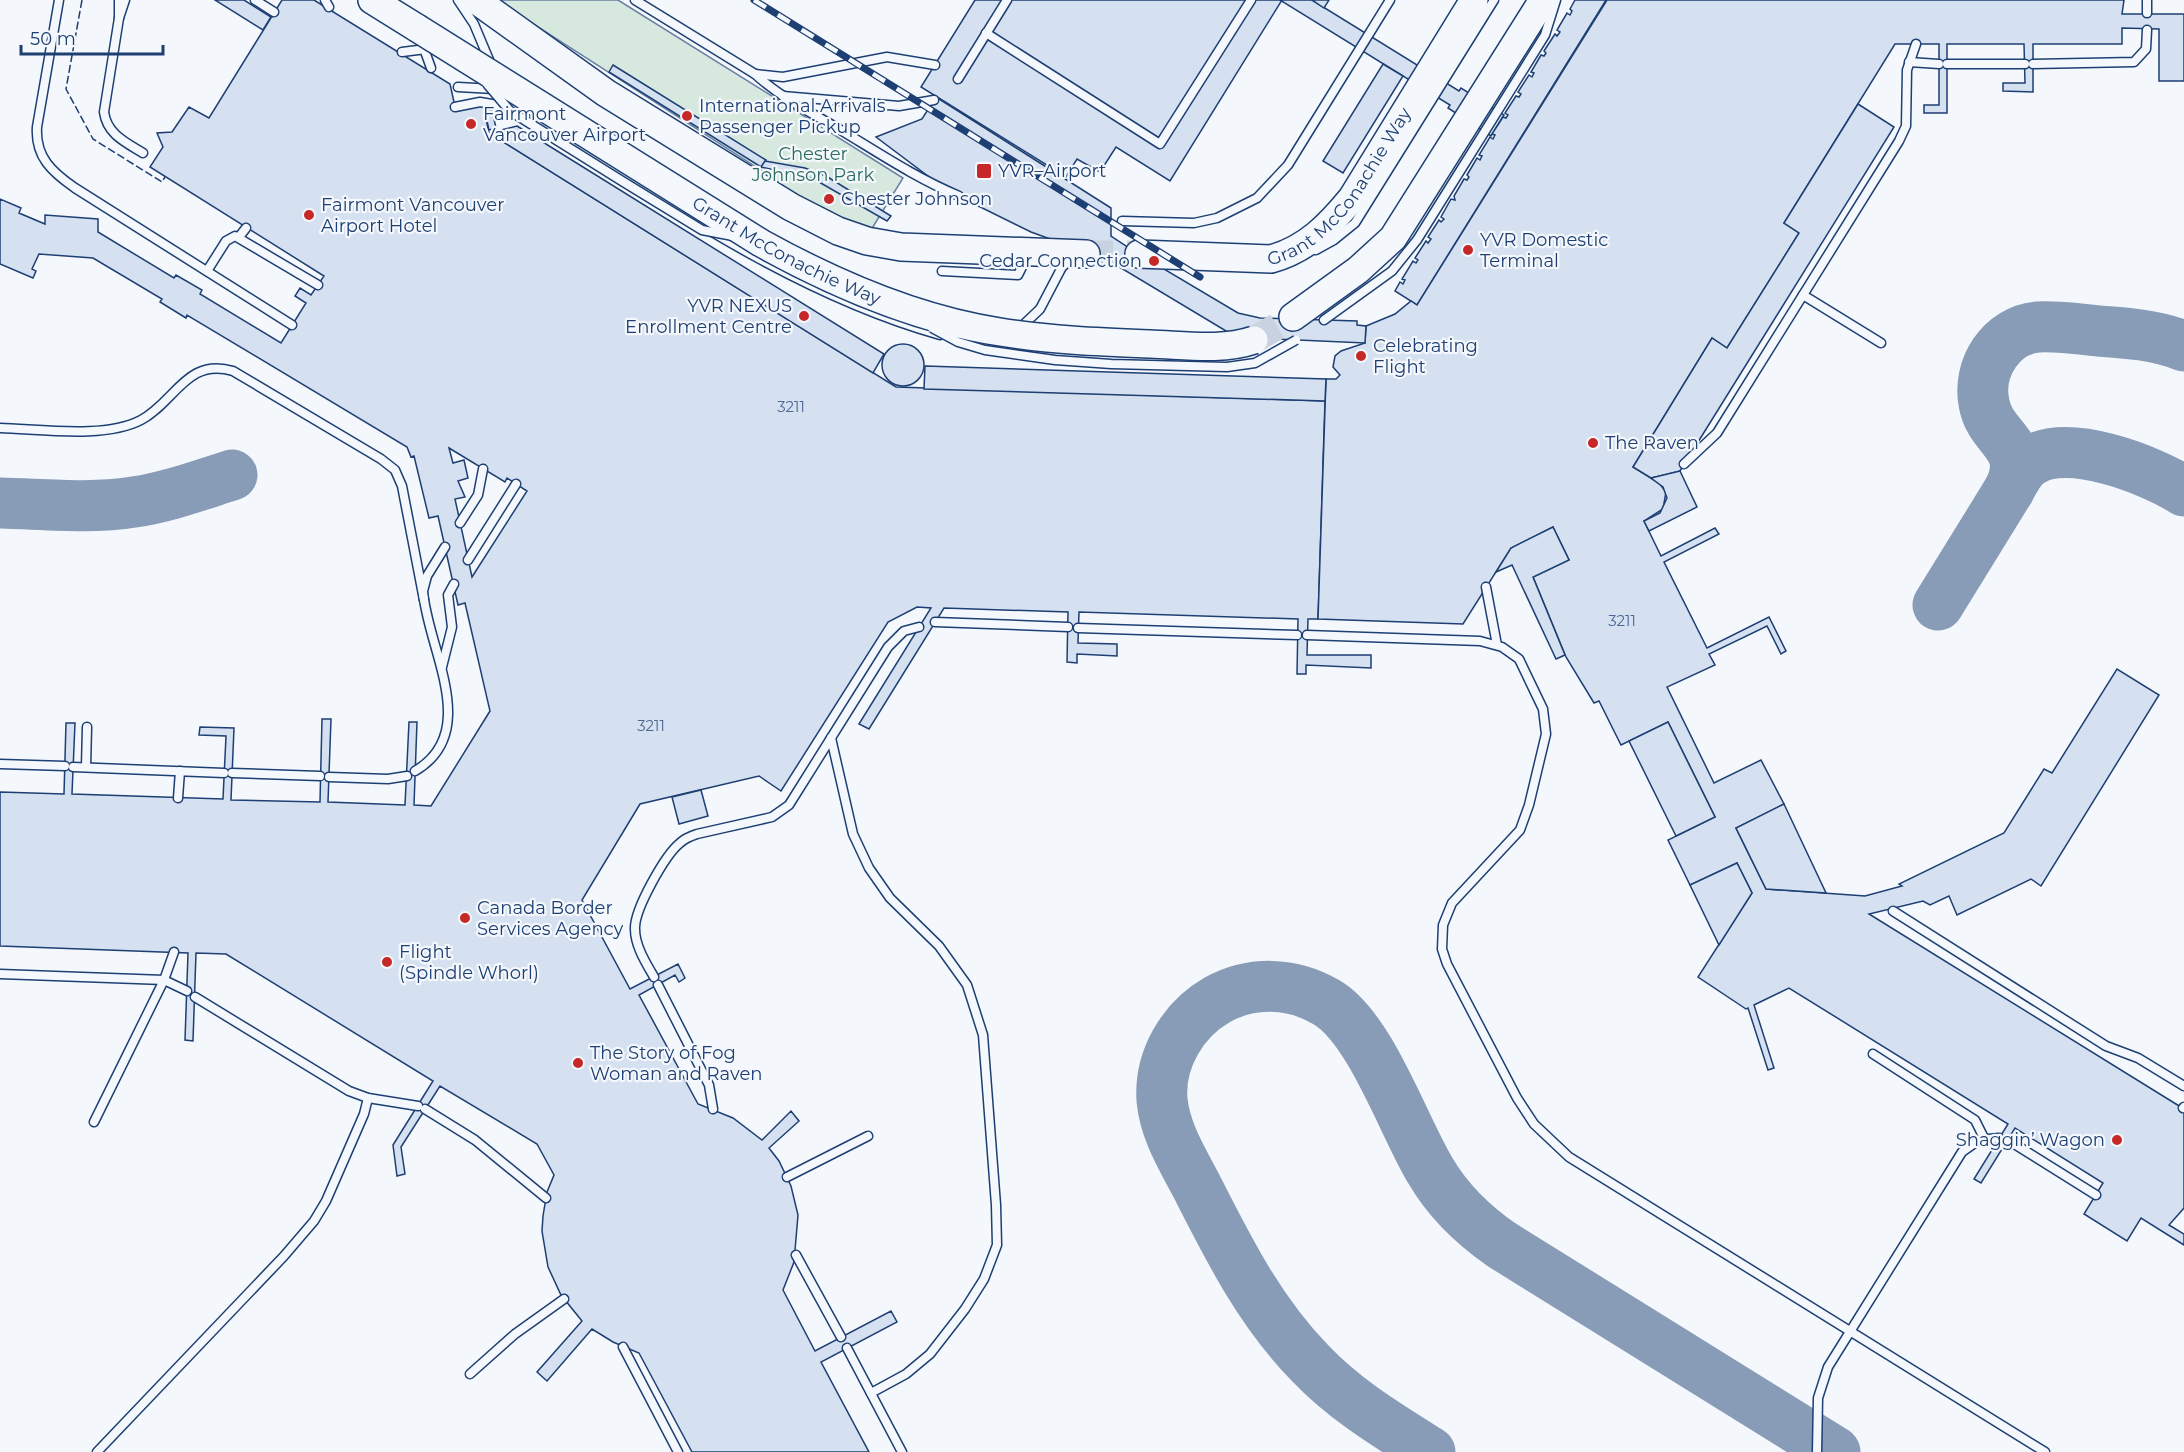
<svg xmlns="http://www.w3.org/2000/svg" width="2184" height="1452" font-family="Montserrat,sans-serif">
<rect width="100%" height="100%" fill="#f4f7fb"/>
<!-- green -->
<path fill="#d7e8df" stroke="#687fa3" stroke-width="1.5" d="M496,0h122l285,178 -32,52c-37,-15 -74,-30 -104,-56z"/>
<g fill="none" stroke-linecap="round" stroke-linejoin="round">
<!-- taxiway -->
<g stroke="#889bb7" stroke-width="51">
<path d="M2009,490c6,-11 12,-23 22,-29 37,-24 120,9 153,30"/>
<path d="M0,503c44,1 90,6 134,-1 34,-5 66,-17 98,-27"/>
<path d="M1938,605l71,-115c22,-46 -19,-50 -25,-87 -7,-35 17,-73 54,-76 20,-1 41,2 60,4 30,2 58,4 86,15"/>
<path d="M1430,1452c-43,-27 -85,-52 -120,-89 -50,-51 -81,-113 -113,-176 -14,-27 -32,-55 -35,-87 -3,-40 20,-80 55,-100 34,-19 75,-18 109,2 44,25 77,123 104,168 18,31 43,55 72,75l333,207"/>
</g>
</g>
<!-- building -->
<g fill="#d5e0f0" stroke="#1d3f73" stroke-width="1.5" fill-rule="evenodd">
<path d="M215,0h29l27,17 -8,13z"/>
<path d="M282,0h32l136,84 6,27 27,-6 6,28 407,254 429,14 -7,218h-10l-1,36h64v13l-65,-3v9h-9l1,-55 -219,-7 -1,31 39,1v12l-40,-2v9l-10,-1 1,-50 -124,-4 -75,121 -10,-5 72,-116 -14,-1 -29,15 -107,169 -22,-15 -119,28 -58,96 48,89 48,-25 7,14 -6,4 -4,-7 -36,20 59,109 35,14 29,22 29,-29 8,10 -30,27 10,13 12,25 7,29 -4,47 -11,28 32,61 76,-40 6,11 -76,40 48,90h-177l-53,-99 -26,-11 -21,-13 -45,52 -10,-9 45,-51 -21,-26 -13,-28 -6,-36 1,-15 4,-24 7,-17 -17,-31 -97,-58 -39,61 4,27 -8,2 -4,-31 40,-64 -207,-127 -30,-1 -3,88 -8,-1 3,-87 -188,-7v-154l64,2 2,-71h9l-3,71 151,5 3,-63 -27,-1 1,-8 34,1 -3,72 89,2 2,-83h9l-3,83 77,3 4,-83h8l-3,83 17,1 59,-95 -25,-108 -7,2 -20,-89 -9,2 -15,-62 -3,1 -4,-10 -220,-132 -1,3 -26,-16 2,-3 -69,-41 -54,-4 -7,15 4,2 -3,7 -33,-14v-65l21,9 -2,5 26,11v-9l53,4v13l76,46 2,-3 26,15 -2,4 81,49 25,-40 -11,-7 5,-8 11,7 13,-19 -174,-109 13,-20 -6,-14 15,-1 17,-25 20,11zM449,448l56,34 2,-4 20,13 -55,86 -17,-78 10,-2 -7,-16 10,-3 -4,-18 -11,3z"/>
<path d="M975,0h307l-112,181 -54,-34 -16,25 -23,-13 -11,18 -145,-90z"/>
<path d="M1280,0h32l147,91 2,-3 43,27 -13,21 -43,-28 2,-3z"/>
<path d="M1312,0h17l-5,8z"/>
<path d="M1575,0h31l-189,305 -22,-14 5,-9 3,2 2,-4 -3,-1 11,-18 3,2 2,-3 -3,-2 11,-17 2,2 3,-4 -3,-2 11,-17 2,2 3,-3 -3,-2 10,-18 4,1 -1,-4 10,-17 3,1 2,-3 -2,-2 10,-17 3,2 2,-4 -3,-1 11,-18 3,2 2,-4 -3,-1 11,-17 3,1 2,-3 -3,-2 11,-17 3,1 2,-3 -3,-2 11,-17 3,2 2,-4 -3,-1 10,-17 3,1 2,-3 -2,-2 11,-17 2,2 3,-4 -3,-2 10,-17 3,2 2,-4 -2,-2z"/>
<path d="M1607,0h517l-2,14h62v67h-25v-52l-37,-1v16h-89v48l-30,-1v-8h22l-1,-39h-77v69h-23v-8h15v-61h-44l-111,179 15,10 -72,115 -15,-10 -79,129 26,16 7,9 -3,17 -19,12 17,35 54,-28 4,6 -55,28 43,86 62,-31 17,34 -5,3 -14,-28 -58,28 6,11 -48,22 47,96 47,-23 23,44 -48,24 30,61 99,7 37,-10 -3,-2 105,-51 40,-64 8,4 65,-104 42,26 -118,191 -10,-7 -74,36 -8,-19 -19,9 -7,-4 -54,13 315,195v99l-15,17 15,9v11l-43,-27 -14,23 -43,-27 19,-31 -88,-55 -34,55 -7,-4 34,-55 -219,-136 -35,17 20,63 -6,2 -20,-62 -2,1 -48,-32 54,-84 -15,-30 -47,22 -22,-45 47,-23 -47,-95 -47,23 -22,-44 -5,2 -28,-46 -33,-80 36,-17 -16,-33 -42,21 -48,76 -145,-5 8,-240h10l4,-4 -7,-8 2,-11 6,-5 24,-8 1,-17 29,-12 16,-13 6,4z"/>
<path d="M1383,64l20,12 -60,97 -20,-12z"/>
<path d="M613,65l153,95 -5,7 -152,-95z"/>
<path d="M936,97l175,111v28l21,14 -11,18 -13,-8 -77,-28 -83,-41 -72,-54 46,-18z"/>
<path d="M1858,104l36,23 -214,344 -29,7 -18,-11 79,-129 15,10 72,-115 -15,-10z"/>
<path d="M492,110l4,18 -7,2 -4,-18z"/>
<path d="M517,126l367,228 -11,19 -384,-240z"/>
<path d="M765,161l40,7 21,8 65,40 -4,5 -75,-43 -51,-11z"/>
<path d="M1132,250l106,63 22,5 97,3v4l9,1 -1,17 -109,-5 -25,-4 -110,-66z"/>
<circle cx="903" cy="365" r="21"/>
<path d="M925,366l401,13 -1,22 -401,-12z"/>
<path d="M1680,471l17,36 -48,24 -5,-10 16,-8 7,-15 -4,-11 -12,-9z"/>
<path d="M1553,527l16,33 -36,17 32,78 -9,4 -44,-94 -16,7 15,-24z"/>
<path d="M1668,722l47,95 -39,19 -47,-95z"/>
<path d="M701,790l7,26 -29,8 -7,-27z"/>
<path d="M1784,804l42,89 -60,-4 -30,-61z"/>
<path d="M1737,863l15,30 -33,52 -29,-60z"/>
</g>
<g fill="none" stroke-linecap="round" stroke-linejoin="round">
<!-- primary-tunnel -->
<g stroke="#c9d2e0" stroke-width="27" stroke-dasharray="27 14" stroke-linecap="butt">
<path d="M1086,254h53"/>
<path d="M1254,340l39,-23"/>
</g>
<!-- service casing -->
<g stroke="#1d3f73" stroke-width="11">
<g id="service">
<path d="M59,0l-22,127c-2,30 15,45 38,61l217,137"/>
<path d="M119,0v18l6,-18"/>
<path d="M255,0l19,12"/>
<path d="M325,0l4,7"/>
<path d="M458,0l16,24 18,43"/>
<path d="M635,0l120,74c25,23 55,38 84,55 40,24 77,49 120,67"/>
<path d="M2147,13v-13"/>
<path d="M119,18l-15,94c3,22 21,30 39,41"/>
<path d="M986,33l174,111 91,-144"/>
<path d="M423,46l8,22"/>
<path d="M402,52l32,-4"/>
<path d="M1909,62l30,2"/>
<path d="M1947,64h78"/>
<path d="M2033,64l101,-2 12,-13 1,-19"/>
<path d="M755,74l28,3 104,-20 48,8"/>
<path d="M958,79l49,-79"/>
<path d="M458,87l36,2"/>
<path d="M503,93l15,17c135,84 267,181 422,225"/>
<path d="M783,96l116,10 35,-6"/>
<path d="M455,107l25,-5 29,5"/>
<path d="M1122,221l72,2 23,-5 40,-20 31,-33 102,-165"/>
<path d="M239,237l7,-9"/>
<path d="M1316,250l18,-10 21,-17 139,-223"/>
<path d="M207,271l19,-30 9,-5 83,49"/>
<path d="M942,271l76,4 10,-20"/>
<path d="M1803,295l78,48"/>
<path d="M1324,320l68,-49 25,-31 128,-205 11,-35"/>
<path d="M1019,329l21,-20 22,-42 7,-6"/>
<path d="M958,339l29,2"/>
<path d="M0,428c40,1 105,11 141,-8 34,-18 46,-63 92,-49l148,88 14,11 7,16 22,114"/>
<path d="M1684,464l33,-31 182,-292 7,-15 1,-56 9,-26"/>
<path d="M460,523l18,-28 5,-26"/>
<path d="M468,560l48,-76"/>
<path d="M1486,587l11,58"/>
<path d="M935,622l133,5"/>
<path d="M1078,628l219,7"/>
<path d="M1307,635l173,6 22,6 17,12 24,50 3,25 -17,71 -9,25 -68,73 -9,22 -1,24 5,15 70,134 17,26 35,33 476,295"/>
<path d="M442,667l10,-40 -4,-32 6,-11"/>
<path d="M831,738l22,96 16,34 21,30 49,48 28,39 16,50 13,170 1,40 -13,34 -19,30 -35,45 -24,20 -35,19"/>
<path d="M0,764l65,2"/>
<path d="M73,767l151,6"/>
<path d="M86,767l1,-40"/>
<path d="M415,771c67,-39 12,-123 8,-180l4,-15 18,-29"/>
<path d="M232,773l88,3"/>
<path d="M329,777l59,2 19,-3"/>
<path d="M178,798l2,-27"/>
<path d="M1893,911l213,135 32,12 46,28"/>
<path d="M0,974l164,6 23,11"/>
<path d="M654,977c-8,-14 -19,-31 -19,-48 -1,-19 30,-74 45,-86 5,-5 11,-7 17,-9l75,-17 17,-12 99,-158 16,-16 15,-4"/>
<path d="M658,985l51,100 4,24"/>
<path d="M195,997l154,94 19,7 50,8"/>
<path d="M1873,1054l102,66 9,18"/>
<path d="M2183,1108l1,-1"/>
<path d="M425,1109l50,31 71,58"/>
<path d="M94,1122l70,-142 10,-28"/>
<path d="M2008,1140l88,55"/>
<path d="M787,1177l81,-41"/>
<path d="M796,1255l45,82"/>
<path d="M623,1347l55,105"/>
<path d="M847,1348l55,104"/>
<path d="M470,1374l45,-40 49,-35"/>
<path d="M97,1452l187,-196 30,-35 12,-20 38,-87 4,-16"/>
<path d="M1817,1452l1,-54 10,-31 134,-215 17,-12 20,-2"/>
</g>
</g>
<!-- primary casing -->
<g stroke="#1d3f73" stroke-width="30">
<g id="primary">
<path d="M372,0l45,28"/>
<path d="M476,0l130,93 185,114 47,24 29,10 34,6 185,7"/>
<path id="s1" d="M1139,254l132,5c36,-10 58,-33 81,-61l122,-198"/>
<path d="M1293,317l65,-47 35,-32 150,-238"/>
</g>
</g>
<!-- service -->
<use href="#service" stroke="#f4f7fb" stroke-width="8"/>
<!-- primary -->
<use href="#primary" stroke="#f4f7fb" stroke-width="27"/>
<!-- rail casing -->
<g stroke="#1d3f73" stroke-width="7">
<path id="rail" d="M754,0l446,277"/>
</g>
<!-- rail -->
<use href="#rail" stroke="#f4f7fb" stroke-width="4.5" stroke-dasharray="14" stroke-linecap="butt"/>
<!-- service-bridge casing -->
<g stroke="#1d3f73" stroke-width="11" stroke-linecap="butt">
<g id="service-bridge">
<path d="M487,84l23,27 112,70 80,49 31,6"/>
<path d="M932,328l26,14 27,8 70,10 56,4 116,3 28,-4 41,-23"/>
</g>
</g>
<!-- primary-bridge casing -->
<g stroke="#1d3f73" stroke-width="30" stroke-linecap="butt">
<g id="primary-bridge">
<path id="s2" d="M417,28l344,215c74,41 154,76 239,89 49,8 100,10 150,12 34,1 72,7 104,-4"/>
</g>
</g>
<!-- service-bridge -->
<use href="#service-bridge" stroke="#f4f7fb" stroke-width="8"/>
<!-- primary-bridge -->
<use href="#primary-bridge" stroke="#f4f7fb" stroke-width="27"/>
<!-- fence -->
<path stroke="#1d3f73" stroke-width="1.5" stroke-dasharray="8 3" stroke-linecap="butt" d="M82,0l-16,89 27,50 69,43 3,-5"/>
</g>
<!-- markers -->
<g fill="#c62828" stroke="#f4f7fb" stroke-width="2">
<circle cx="687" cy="116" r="6"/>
<circle cx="471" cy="124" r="6"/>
<rect x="976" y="163" width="16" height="16" rx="3"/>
<circle cx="829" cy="199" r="6"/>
<circle cx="309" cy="215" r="6"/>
<circle cx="1468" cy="250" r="6"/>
<circle cx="1154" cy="261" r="6"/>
<circle cx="804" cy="316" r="6"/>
<circle cx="1361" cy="356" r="6"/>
<circle cx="1593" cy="443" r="6"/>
<circle cx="465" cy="918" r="6"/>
<circle cx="387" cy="962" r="6"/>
<circle cx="578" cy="1063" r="6"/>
<circle cx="2117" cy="1140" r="6"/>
</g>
<g text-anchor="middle" stroke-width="4.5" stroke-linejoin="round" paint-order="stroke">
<!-- number labels -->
<g font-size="15" fill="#4b6792">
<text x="791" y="412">3211</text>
<text x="1622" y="626">3211</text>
<text x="651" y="731">3211</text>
</g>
<!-- poi labels -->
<g font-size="18" fill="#1d3f73" stroke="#f4f7fb" text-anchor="start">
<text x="699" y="112">International Arrivals<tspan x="699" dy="21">Passenger Pickup</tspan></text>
<text x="483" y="120">Fairmont<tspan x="483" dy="21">Vancouver Airport</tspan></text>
<text x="998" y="177">YVR–Airport</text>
<text x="841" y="205">Chester Johnson</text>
<text x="321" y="211">Fairmont Vancouver<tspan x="321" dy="21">Airport Hotel</tspan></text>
<text x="1480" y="246">YVR Domestic<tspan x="1480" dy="21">Terminal</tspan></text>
<text x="1142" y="267" text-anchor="end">Cedar Connection</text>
<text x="792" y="312" text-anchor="end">YVR NEXUS<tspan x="792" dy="21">Enrollment Centre</tspan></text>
<text x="1373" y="352">Celebrating<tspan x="1373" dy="21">Flight</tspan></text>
<text x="1605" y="449">The Raven</text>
<text x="477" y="914">Canada Border<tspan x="477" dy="21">Services Agency</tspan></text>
<text x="399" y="958">Flight<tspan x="399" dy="21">(Spindle Whorl)</tspan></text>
<text x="590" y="1059">The Story of Fog<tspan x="590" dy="21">Woman and Raven</tspan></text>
<text x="2105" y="1146" text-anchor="end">Shaggin’ Wagon</text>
</g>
<!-- park labels -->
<g font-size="18" fill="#2c6c60" stroke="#f4f7fb">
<text x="813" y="160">Chester<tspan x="813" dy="21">Johnson Park</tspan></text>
</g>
<!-- street labels -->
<g font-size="18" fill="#1d3f73" stroke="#f4f7fb">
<text dy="6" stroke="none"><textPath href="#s1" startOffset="234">Grant McConachie Way</textPath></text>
<text dy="6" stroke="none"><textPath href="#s2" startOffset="432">Grant McConachie Way</textPath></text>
</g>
</g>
<!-- scale -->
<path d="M21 45v9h142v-9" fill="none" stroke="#1d3f73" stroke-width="3"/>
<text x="30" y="45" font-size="18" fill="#1d3f73" stroke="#f4f7fb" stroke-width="4.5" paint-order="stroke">50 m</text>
</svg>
